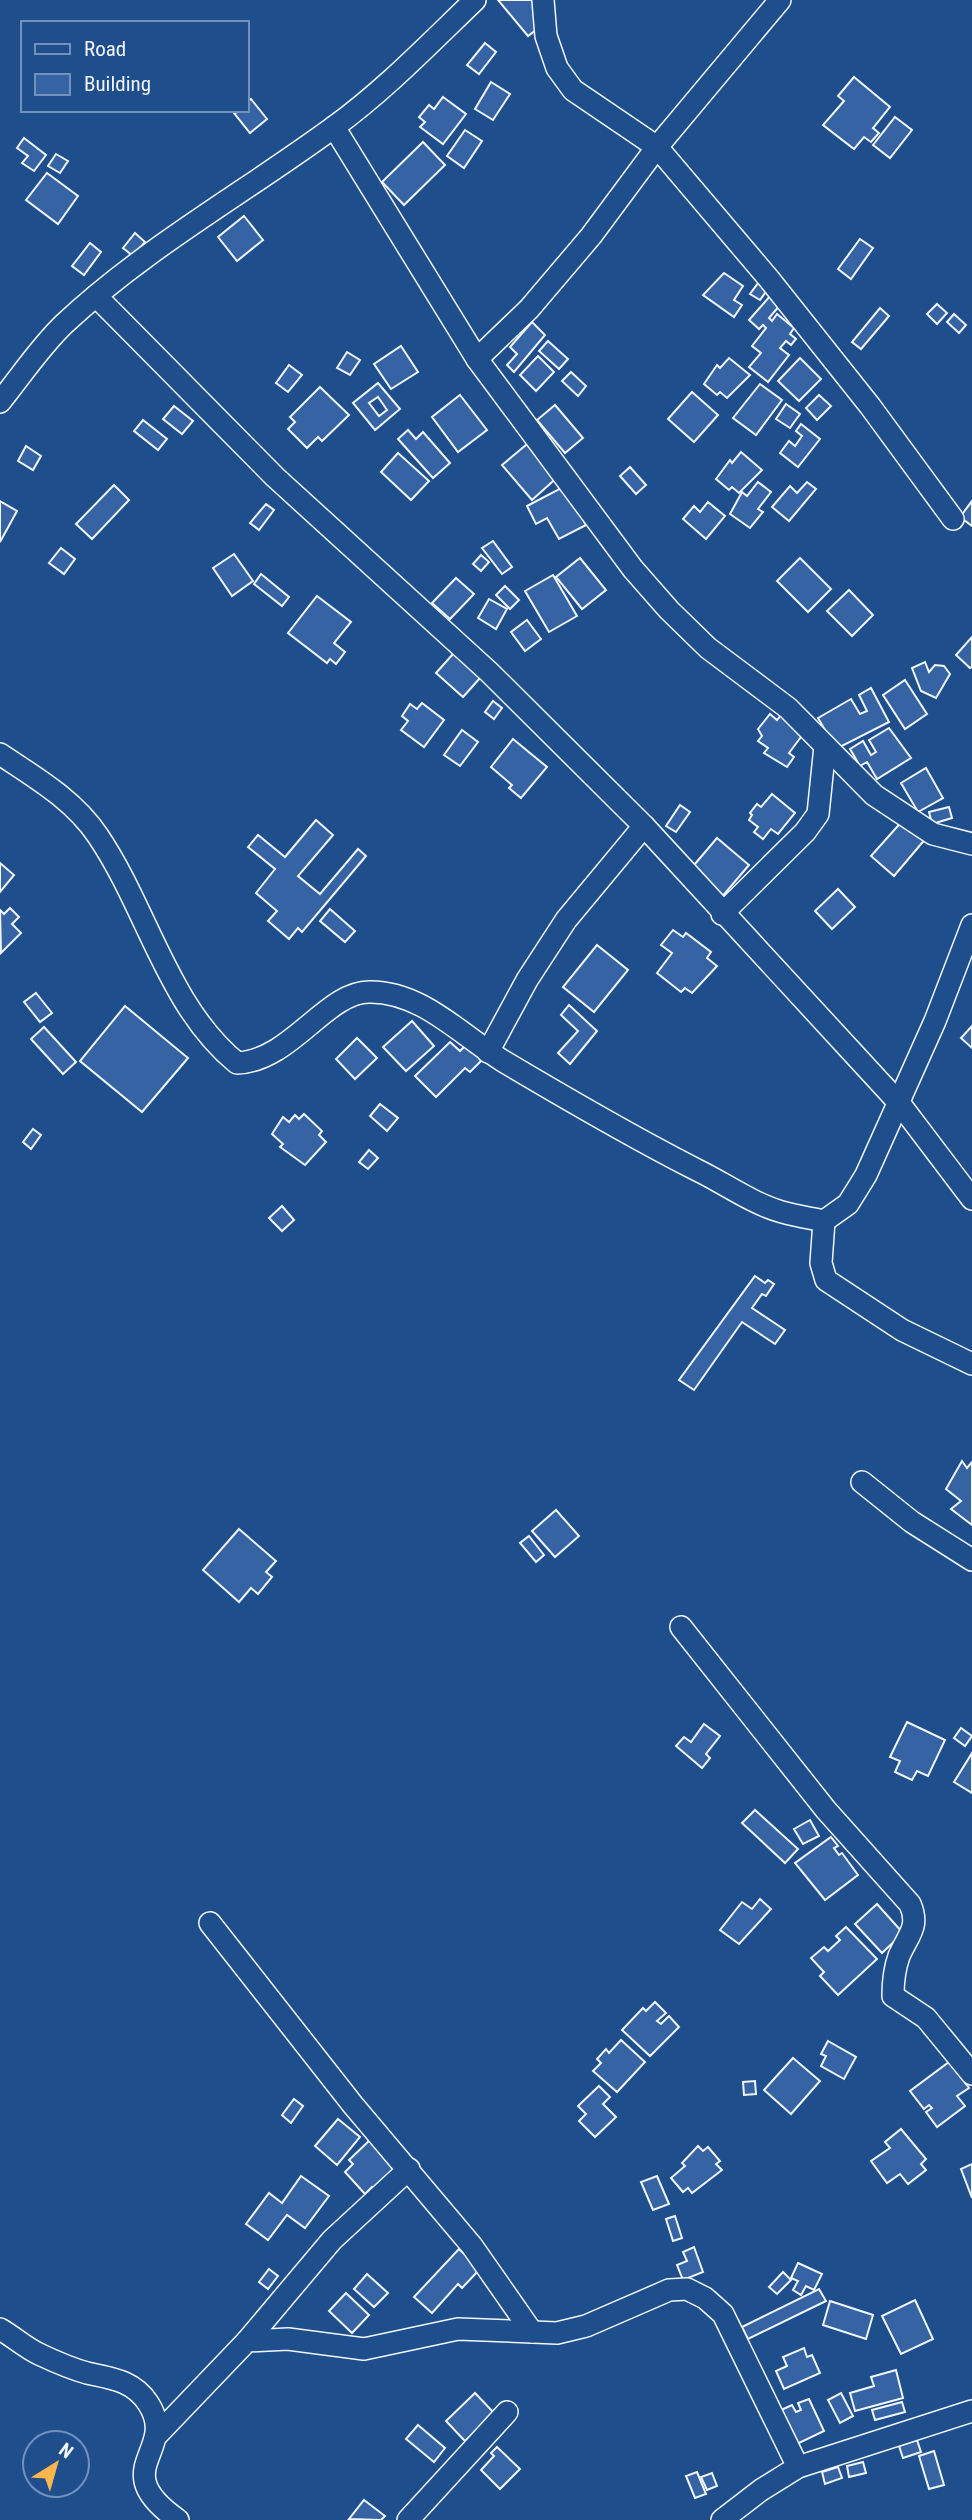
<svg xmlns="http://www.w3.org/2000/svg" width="972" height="2520" font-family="'Roboto Condensed',sans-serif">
<rect width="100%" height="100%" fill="#1f4e8c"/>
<!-- building -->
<g fill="#3563a3" stroke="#f2f6ff" stroke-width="2" fill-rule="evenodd">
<path d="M498,0h35l16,20 -21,16z"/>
<path d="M485,43l11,9 -17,22 -12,-9z"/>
<path d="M854,77l36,30 -17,21 6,5 -8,9 -7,-5 -10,12 -31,-24 21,-24 -6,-5z"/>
<path d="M491,82l19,12 -17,26 -18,-11z"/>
<path d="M443,97l23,17 -23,30 -23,-17 5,-5 -6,-5 10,-12 5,4z"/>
<path d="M251,99l16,20 -17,14 -16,-20 13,-3v-8z"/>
<path d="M895,117l17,13 -22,28 -17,-13z"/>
<path d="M465,130l17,11 -18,27 -17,-12z"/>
<path d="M24,138l22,17 -12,16 -12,-8 6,-7 -11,-8z"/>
<path d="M423,142l22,23 -41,40 -22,-23z"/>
<path d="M56,154l12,7 -8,12 -12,-7z"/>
<path d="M47,173l31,23 -20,28 -32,-24z"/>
<path d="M244,216l19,24 -26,21 -19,-24z"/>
<path d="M135,233l10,9 -12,14 -10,-8z"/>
<path d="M860,239l13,9 -22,31 -13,-10z"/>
<path d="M90,243l11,9 -17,23 -12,-9z"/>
<path d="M724,273l19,13 -9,14 8,5 -8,12 -31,-22z"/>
<path d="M764,275l9,7 -13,18 -10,-6z"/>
<path d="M771,295l10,9 -12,14 3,3 5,-7 17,14 -4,6 6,5 -5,6 -5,-4 -6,7 9,7 -21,27 -19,-15 12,-14 -9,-7 14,-18 -3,-3 -4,4 -10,-9z"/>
<path d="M937,304l10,9 -10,11 -10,-10z"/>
<path d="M880,308l9,8 -28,33 -9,-7z"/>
<path d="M954,314l12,11 -7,8 -12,-11z"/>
<path d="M532,322l13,13 -31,37 -7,-7 10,-11 -7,-7z"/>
<path d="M548,341l20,18 -9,10 -20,-18z"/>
<path d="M401,346l17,26 -27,17 -17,-25z"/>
<path d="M347,352l13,8 -10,15 -13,-7z"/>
<path d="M538,356l16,16 -18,19 -16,-16z"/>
<path d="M729,358l21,17 -23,23 -7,-6 -3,3 -13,-11 13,-19 3,3z"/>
<path d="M800,358l21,21 -22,22 -21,-20z"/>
<path d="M289,365l13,10 -14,17 -12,-9z"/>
<path d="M571,372l15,14 -8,10 -16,-15z"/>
<path d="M378,383l22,26 -25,21 -22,-27zM378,397l9,13 -8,6 -10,-13z"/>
<path d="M760,384l22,16 -26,35 -23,-17z"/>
<path d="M320,387l29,28 -27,26 -4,-4 -11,11 -19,-19 7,-7 -5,-5z"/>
<path d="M692,392l26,23 -24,27 -26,-23z"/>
<path d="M460,395l27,35 -29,22 -26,-35z"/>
<path d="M819,395l12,11 -14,14 -11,-12z"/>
<path d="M786,404l14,10 -10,14 -14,-9z"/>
<path d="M555,405l28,33 -18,15 -28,-33z"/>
<path d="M174,406l19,15 -11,13 -19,-15z"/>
<path d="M143,420l24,19 -9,11 -24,-19z"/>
<path d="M801,424l19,15 -22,28 -18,-14 9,-12 6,5 7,-10 -6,-5z"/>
<path d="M408,430l8,9 7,-7 27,31 -17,15 -35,-39z"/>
<path d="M532,440l29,34 -29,26 -30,-35z"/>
<path d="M26,446l15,10 -8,14 -15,-9z"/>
<path d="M741,452l21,18 -23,23 -7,-6 -3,3 -13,-11 14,-19 2,3z"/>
<path d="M398,453l31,28 -18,19 -30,-28z"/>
<path d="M630,467l16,18 -10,9 -16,-18z"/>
<path d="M758,482l13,10 -13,17 5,3 -13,16 -20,-14 12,-22 5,4z"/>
<path d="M807,482l9,7 -27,32 -17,-14 18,-21 7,7z"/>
<path d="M114,485l15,15 -37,39 -16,-15z"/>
<path d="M565,486l21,39 -27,14 -12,-21 -11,6 -9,-18z"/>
<path d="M0,501l17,10 -17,31z"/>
<path d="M972,501v25l-12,-9z"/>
<path d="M708,502l17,14 -19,23 -23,-20 11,-13 6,6z"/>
<path d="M266,504l8,6 -15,20 -9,-7z"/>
<path d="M493,541l19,26 -10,7 -20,-26z"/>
<path d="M61,548l14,11 -11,15 -15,-11z"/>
<path d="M234,554l19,27 -21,15 -19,-28z"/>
<path d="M481,555l8,7 -8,9 -8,-7z"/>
<path d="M580,558l26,32 -24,19 -26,-32z"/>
<path d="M800,558l31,31 -23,23 -31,-31z"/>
<path d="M261,574l28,23 -7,9 -28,-22z"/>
<path d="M553,575l24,41 -28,16 -24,-41z"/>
<path d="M456,578l18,16 -24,25 -18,-16z"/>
<path d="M505,586l14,14 -9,9 -14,-14z"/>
<path d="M849,590l24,25 -21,21 -25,-25z"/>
<path d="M317,596l34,26 -17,21 11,9 -9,12 -6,-5 -3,4 -39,-30z"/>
<path d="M489,599l18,10 -11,20 -18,-11z"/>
<path d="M527,620l14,19 -16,12 -14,-19z"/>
<path d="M972,637v30l-2,1 -14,-13z"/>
<path d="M462,644l27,24 -26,29 -27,-24z"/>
<path d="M925,662l4,10 6,-7 9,1 6,8 -14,24 -15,-7 -9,-23z"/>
<path d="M905,680l22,34 -22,15 -22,-34z"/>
<path d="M871,688l18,34 -53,27 -18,-31 33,-19 9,15 7,-3 -8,-16z"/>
<path d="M493,701l9,7 -8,11 -9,-7z"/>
<path d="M422,703l22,17 -20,27 -23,-17 7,-9 -6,-5 8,-12 7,5z"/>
<path d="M770,714l7,6 4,-5 23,18 -15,20 5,4 -7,10 -23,-14 4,-5 -10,-7 4,-5 -4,-7z"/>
<path d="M889,728l22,30 -34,21 -10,-17 -7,4 -10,-17 13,-8 8,14 5,-3 -7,-12z"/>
<path d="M462,730l16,12 -18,24 -16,-11z"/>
<path d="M513,739l34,28 -26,31 -12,-10 3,-3 -21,-18z"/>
<path d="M926,768l17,30 -25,14 -17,-29z"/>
<path d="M772,794l23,19 -17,21 -7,-5 -8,10 -9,-7 4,-5 -9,-7 3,-5 -2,-2 7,-9 4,3z"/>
<path d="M680,805l10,7 -14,20 -10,-6z"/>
<path d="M949,807l3,11 -20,6 -3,-12z"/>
<path d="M905,818l22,19 -33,39 -23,-20z"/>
<path d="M316,820l17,15 -35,41 22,18 38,-45 8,7 -64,76 -4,-4 -9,11 -21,-18 9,-10 -21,-18 19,-24 -27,-22 10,-12 27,22z"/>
<path d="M717,838l32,27 -28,33 -32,-27z"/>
<path d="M0,863l14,12 -14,17z"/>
<path d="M838,889l17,18 -23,22 -17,-18z"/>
<path d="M10,908l9,9 -7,7 9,9 -20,20 -1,-43 4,4z"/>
<path d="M330,909l25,22 -10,11 -25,-21z"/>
<path d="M673,930l10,7 3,-4 25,19 -4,6 10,8 -25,27 -7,-5 -4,4 -24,-19 15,-20 -11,-8z"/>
<path d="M597,945l31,25 -34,42 -31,-25z"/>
<path d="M36,993l16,20 -12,9 -16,-20z"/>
<path d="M569,1005l28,26 -27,33 -12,-11 20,-22 -17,-16z"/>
<path d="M125,1006l63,52 -46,54 -62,-51z"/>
<path d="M412,1021l22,25 -28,25 -23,-24z"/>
<path d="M972,1026v22l-11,-10z"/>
<path d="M44,1027l32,35 -13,12 -32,-35z"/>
<path d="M357,1038l20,20 -22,21 -19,-20z"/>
<path d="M450,1042l10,9 8,-8 16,15 -14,14 -5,-4 -29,29 -21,-21z"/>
<path d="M380,1104l18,14 -11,13 -17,-15z"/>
<path d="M304,1114l18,17 -3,4 7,7 -21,23 -25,-18 3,-3 -11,-10 11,-17 6,5 6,-7 4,4z"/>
<path d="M33,1129l8,6 -10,14 -8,-7z"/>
<path d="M369,1150l9,8 -10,11 -9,-7z"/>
<path d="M282,1206l12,14 -12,11 -13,-13z"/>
<path d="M755,1276l10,7 3,-3 6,4 -8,12 -4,-2 -10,14 33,22 -10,14 -33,-22 -48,68 -15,-10z"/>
<path d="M962,1461l5,7 5,-6v63l-21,-16 10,-8 -15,-12z"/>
<path d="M556,1510l23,26 -24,21 -23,-26z"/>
<path d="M239,1529l37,32 -10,11 6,5 -14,17 -7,-6 -12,14 -36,-32z"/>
<path d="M529,1536l15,19 -8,7 -16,-19z"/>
<path d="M907,1722l38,18 -17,36 -11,-5 -5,9 -17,-8 5,-11 -10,-4z"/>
<path d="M704,1724l16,12 -14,18 4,4 -8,10 -26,-22 8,-9 7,5z"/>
<path d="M961,1728l11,8 -7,10 -11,-8z"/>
<path d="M972,1753v40l-18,-11z"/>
<path d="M755,1810l43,39 -13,14 -43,-40z"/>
<path d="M810,1820l9,16 -16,8 -9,-15z"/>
<path d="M831,1837l7,9 -4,2 5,7 3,-2 16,22 -33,25 -30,-37z"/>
<path d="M760,1899l11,10 -32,35 -19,-14 22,-28 10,7z"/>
<path d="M877,1904l26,29 -21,20 -27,-29z"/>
<path d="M846,1927l31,32 -39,36 -18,-19 4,-4 -13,-14 13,-11 4,4 12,-11 -4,-4z"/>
<path d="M655,2002l11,11 -9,8 4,3 8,-8 10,11 -29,29 -28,-26 21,-22 3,3z"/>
<path d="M621,2040l24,22 -28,30 -24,-21 8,-8 -4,-4 9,-10 3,4z"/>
<path d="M828,2041l28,16 -12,22 -23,-13 5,-10 -5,-2z"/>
<path d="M793,2058l27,23 -29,33 -27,-24z"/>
<path d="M949,2062l20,26 -12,8 8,10 -28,21 -11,-15 6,-4 -3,-3 -5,4 -14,-18z"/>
<path d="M755,2081l1,13 -12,1 -1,-13z"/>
<path d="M599,2086l11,11 -7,7 13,13 -21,20 -16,-16 7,-7 -8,-8z"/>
<path d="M294,2099l9,7 -12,17 -9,-8z"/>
<path d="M338,2119l22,18 -23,28 -22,-19z"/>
<path d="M901,2129l25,30 -5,5 5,6 -18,14 -8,-10 -13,9 -16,-22 19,-13 -5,-6z"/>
<path d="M372,2138l31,33 -25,23 -6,-7 -7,7 -20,-22 8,-8 -4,-4z"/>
<path d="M698,2146l5,5 5,-4 12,14 -4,3 6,6 -30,23 -4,-5 -5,4 -12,-14 14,-12 -3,-3z"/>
<path d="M972,2164v34l-11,-29z"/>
<path d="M301,2176l28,20 -24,32 -18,-13 -19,25 -22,-16 23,-31 13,10z"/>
<path d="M657,2176l12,28 -16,6 -12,-28z"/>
<path d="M675,2216l7,22 -9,3 -7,-22z"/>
<path d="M694,2247l9,25 -20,8 -6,-15 10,-4 -4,-9z"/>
<path d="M459,2249l21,20 -18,19 -4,-4 -26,29 -18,-16z"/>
<path d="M798,2263l24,11 -8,16 -8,-4 -5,9 -8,-5 5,-9 -7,-3z"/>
<path d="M269,2269l9,7 -10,13 -9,-7z"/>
<path d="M783,2272l8,8 -14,14 -8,-7z"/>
<path d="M367,2274l21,19 -14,14 -20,-18z"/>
<path d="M819,2289l7,12 -78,38 -6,-12z"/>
<path d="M346,2293l23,22 -17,18 -23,-22z"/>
<path d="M915,2300l18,39 -32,15 -19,-38z"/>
<path d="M830,2301l43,14 -7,24 -43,-14z"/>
<path d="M804,2348l3,9 5,-2 8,18 -36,16 -8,-18 11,-5 -4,-9z"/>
<path d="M896,2370l7,28 -48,13 -5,-18 24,-7 -3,-9z"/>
<path d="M475,2393l20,21 -30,27 -19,-20z"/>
<path d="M841,2393l12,23 -13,7 -12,-23z"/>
<path d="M809,2399l15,32 -27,13 -16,-34 11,-5 4,7 5,-2 -3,-7z"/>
<path d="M902,2402l3,10 -30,8 -3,-10z"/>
<path d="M418,2425l27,23 -11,14 -28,-23z"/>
<path d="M917,2440l4,12 -18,6 -4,-12z"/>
<path d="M497,2447l23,22 -20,20 -19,-19 13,-14 -3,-3z"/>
<path d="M934,2451l10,34 -15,4 -10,-33z"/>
<path d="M863,2462l3,11 -17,4 -2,-11z"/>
<path d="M838,2467l4,11 -17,6 -3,-12z"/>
<path d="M697,2472l9,22 -11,4 -9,-22z"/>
<path d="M712,2473l5,13 -10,4 -6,-13z"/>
<path d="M364,2500l21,16 -4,4 -32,-1z"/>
</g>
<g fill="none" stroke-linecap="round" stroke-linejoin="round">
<!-- minor casing -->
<g stroke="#f2f6ff" stroke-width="24">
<g id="minor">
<path d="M543,0l3,36 11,32 16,22 84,57 112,132 101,127 83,113"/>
<path d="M334,127l143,232 156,210 36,41 39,38 80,60 86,87 59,39 39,10"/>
<path d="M96,296l179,181 214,195 155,154 256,278 72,95"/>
<path d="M477,359l52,-50 62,-73 66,-89 123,-147"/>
<path d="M0,402c21,-26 40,-55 64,-78 81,-76 180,-131 270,-197 51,-37 95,-83 141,-127"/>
<path d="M0,754c36,24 74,46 98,82 49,72 70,171 139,227 54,-2 89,-71 132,-71 52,-1 92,43 134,69 64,38 127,75 194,109 27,13 56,34 85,42 14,4 28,6 42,9l24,-17 18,-29 69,-154 37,-96"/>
<path d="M722,914l83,-82 13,-18 7,-68"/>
<path d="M488,1052l39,-72 39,-60 78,-94"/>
<path d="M824,1221l-3,42 5,17 76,50 70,34"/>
<path d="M862,1482l50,40 60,38"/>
<path d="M681,1627l145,183 84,94c10,23 -2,31 -11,52 -5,14 -6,26 -6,40l33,22 46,56"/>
<path d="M210,1923l143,182 119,141 60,86"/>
<path d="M0,2329c14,8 27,20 41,26 15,7 31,14 46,18 23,5 46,7 61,30 32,48 -44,65 30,117"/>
<path d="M247,2341l85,-101 77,-71"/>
<path d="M157,2435l90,-94 41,-2 76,10 94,-20 99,4 29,-7 83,-36 18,-1 18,9 18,16 75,153"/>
<path d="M408,2520l99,-108"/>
<path d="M722,2520l39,-30 37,-23 174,-56"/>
</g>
</g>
<!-- minor -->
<use href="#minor" stroke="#1f4e8c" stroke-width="21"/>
</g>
<!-- legend -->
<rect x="21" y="21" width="228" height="91" fill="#1f4e8c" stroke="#7391ba" stroke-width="2"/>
<rect x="35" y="44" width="35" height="10" fill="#1f4e8c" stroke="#7391ba" stroke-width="2"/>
<text x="84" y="56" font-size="21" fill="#f2f6ff">Road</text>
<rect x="35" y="74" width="35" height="21" fill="#3563a3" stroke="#7391ba" stroke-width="2"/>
<text x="84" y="91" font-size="21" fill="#f2f6ff">Building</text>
<!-- north arrow -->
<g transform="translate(56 2464) rotate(37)"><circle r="33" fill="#1f4e8c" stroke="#7391ba" stroke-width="2"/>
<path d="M0-5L12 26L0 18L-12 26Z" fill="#ffb74d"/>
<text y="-10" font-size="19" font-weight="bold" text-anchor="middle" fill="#f2f6ff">N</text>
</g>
</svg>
